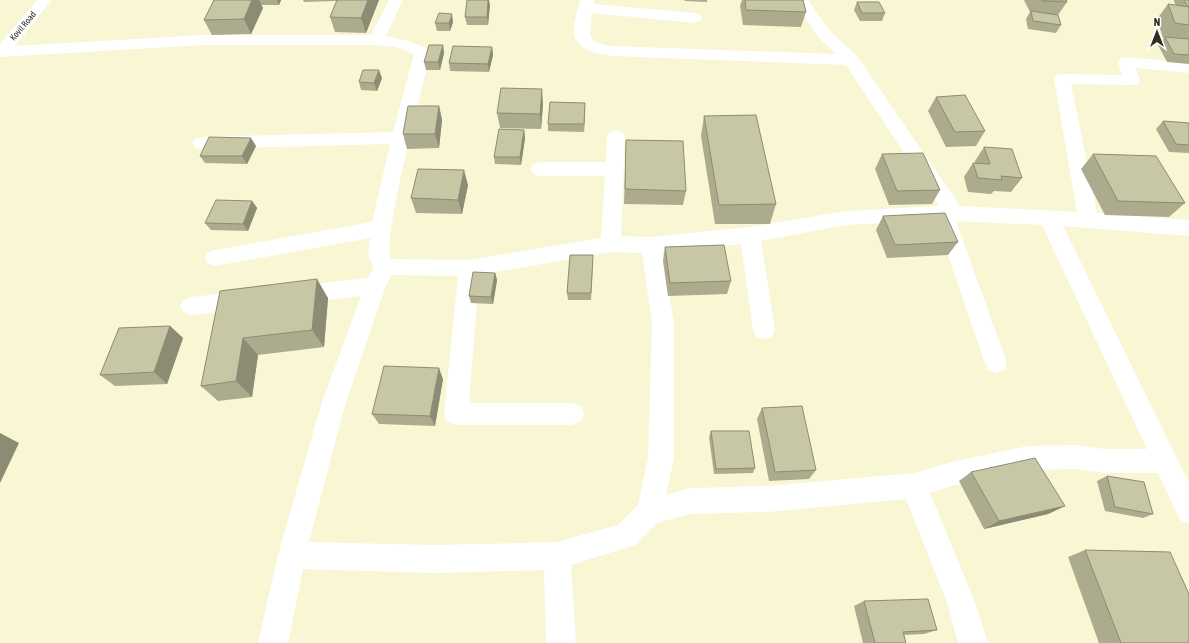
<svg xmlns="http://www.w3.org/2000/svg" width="1189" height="643" font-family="'Asap Condensed',sans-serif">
<rect width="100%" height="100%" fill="#f8f6d3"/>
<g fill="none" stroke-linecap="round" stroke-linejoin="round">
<!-- minor -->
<g fill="#fff" fill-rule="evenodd">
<path d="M37,0h15l-37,46 189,-11h167l18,-35h14l-17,36 19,4 24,9 2,3c-7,29 -50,190 -40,207l78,1 132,-22 4,-62h-65l-7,-2 -2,-5 2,-5 7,-2h66l1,-26 3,-4 6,-2 6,2 3,4 -4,100 30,1 99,-10 96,-16 93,-5 -93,-141 -235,-9c-18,-4 -26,-3 -37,-19v-13l6,-24h14v4l101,9 5,2 3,3 -3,3 -5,2 -103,-10 -2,23 6,7 15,3 225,8 -17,-16 -25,-38h14l23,32 26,24 103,150 117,6 -23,-133 2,-4 6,-1 60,1 -4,-13 2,-4 6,-1 63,6v10l-53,-5 4,12 -2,4 -6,1 -61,-1 26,129 92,7v16l-126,-10 126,257v41l-9,-4 -22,-47h-54l-27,-4 -49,1 -77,16 -21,7 44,107 14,43h-30l-12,-43 -40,-101 -138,13 -77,2 -34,9 -22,22 -64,20 5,78h-30l-2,-73 -109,3 -132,-4 -15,74h-30l20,-88 43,-150 40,-109 -67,8 -8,-3 -3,-6 3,-6 8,-3 74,-8 6,-11 -6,-12 2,-17 -155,28 -7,-2 -3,-6 3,-6 7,-2 157,-28 18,-78 -189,5 -6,-2 -3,-4 3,-4 6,-2 192,-5 21,-78 -18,-7 -20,-2h-172l-204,12v-13zM936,221l49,142 3,7 8,3 8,-3 3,-7 -51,-142 86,4 105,224h-43l-27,-4 -49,1 -77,16 -37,11 -146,13 -77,2 -25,7 8,-37v-136l-12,-70 79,-8 12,86 3,7 8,2 8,-2 3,-7 -14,-89 85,-16zM611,252l31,1 10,69 -4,136 -10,47 -20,20 -61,17 -122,3 -126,-3 36,-137 41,-119 5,-11 67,1 -14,138 3,8 9,3h116l9,-3 3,-8 -3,-8 -9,-3h-103l10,-128z"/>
<path d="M246,291l8,3 3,6 -3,6 -8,3 -55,6 -8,-3 -3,-6 3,-6 8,-3z"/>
</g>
</g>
<!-- wall -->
<g fill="#acab8e">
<path d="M214,0h67l-2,5h-18l2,3 -12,26 -39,1 -8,-15z"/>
<path d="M303,0h76l-13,33 -31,-1 -5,-15 7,-16 -33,1z"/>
<path d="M684,0h23v2l-22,-1z"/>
<path d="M742,0h61l3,12 -5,15 -58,-2 -3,-19z"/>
<path d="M1024,0h42l1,2 -9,13 3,10 -5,8 -28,-4 -2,-10 4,-7z"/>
<path d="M1174,0h15v64l-22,-2 -9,-17 6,-7h-1l-6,-19 11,-15 8,2 -2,-5z"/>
<path d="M857,2l28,11 -3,8h-22l-6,-11z"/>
<path d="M490,5l-2,20h-21l-2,-8z"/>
<path d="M453,22l-3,9h-13l-2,-8z"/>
<path d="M443,45l1,8 -4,17h-14l-2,-8z"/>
<path d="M492,47l1,8 -4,17 -39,-1 -1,-8z"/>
<path d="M382,78l-5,13 -16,-1 -2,-8z"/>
<path d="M936,97l49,34 -9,15 -30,1 -18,-36z"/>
<path d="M585,103l-1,29 -36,-1v-7z"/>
<path d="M543,104l-2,25 -41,-1 -3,-15z"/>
<path d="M439,106l3,14 -3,28 -32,1 -4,-15z"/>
<path d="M704,116l72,88 -6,20h-55l-14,-88z"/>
<path d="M1163,121l26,2v30l-20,-1 -13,-23z"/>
<path d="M524,130l1,8 -4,27 -26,-1 -1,-7z"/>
<path d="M626,140l60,51 -3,14 -59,-1z"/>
<path d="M256,146l-9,18 -42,-1 -5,-7z"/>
<path d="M984,147l38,31 -11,14 -17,-1 -3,3 -23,-2 -4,-15 9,-14h2v-2z"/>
<path d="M882,154l58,36 -8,14 -43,1 -14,-36z"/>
<path d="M1093,154l92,49 -16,14 -64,-2 -24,-46z"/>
<path d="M468,185l-6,29 -46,-1 -5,-15z"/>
<path d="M252,201l5,7 -9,23 -37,-1 -6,-7z"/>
<path d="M883,216l75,26 -10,13 -61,3 -11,-28z"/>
<path d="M665,247l66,34 -4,13 -59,2 -5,-35z"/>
<path d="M593,262l-2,38h-23l-1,-7z"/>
<path d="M495,273l2,7 -4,24 -22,-1 -2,-7z"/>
<path d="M220,291l108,7 -4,49 -66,8 -6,42 -34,4 -17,-15z"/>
<path d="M170,326l13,12 -16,46 -52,2 -15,-11z"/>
<path d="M443,379l-8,47 -56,-2 -7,-10z"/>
<path d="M762,408l54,62 -7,9 -40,2 -12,-62z"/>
<path d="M711,431l44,37 -2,5 -39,1 -5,-37z"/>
<path d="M971,472l94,34 -17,8 -64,15 -25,-48z"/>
<path d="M1107,476l46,38 -10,4 -38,-7 -8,-30z"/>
<path d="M1085,550l104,93h-90l-31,-86z"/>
<path d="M864,601l73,29 -13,4 -20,1 2,8h-43l-9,-37z"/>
</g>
<!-- shaded-wall -->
<g fill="#8c8b74">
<path d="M252,0h7l4,8 -12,26 -7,-15z"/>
<path d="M277,0h4l-2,5z"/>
<path d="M368,0h11l-13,33 -5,-15z"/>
<path d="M488,0h1l1,5 -2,20 -1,-8z"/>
<path d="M452,14l1,8 -3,9 -1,-8z"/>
<path d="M443,45l1,8 -4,17 -2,-8z"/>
<path d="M492,47l1,8 -4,17 -1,-8z"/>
<path d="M379,70l3,8 -5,13 -3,-8z"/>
<path d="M542,89l1,15 -2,25 -1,-15z"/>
<path d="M585,103v8l-1,21v-8z"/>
<path d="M439,106l3,14 -3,28 -4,-14z"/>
<path d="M524,130l1,8 -4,27 -1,-8z"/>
<path d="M251,138l5,8 -9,18 -5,-8z"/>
<path d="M464,170l4,15 -6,29 -4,-14z"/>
<path d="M252,201l5,7 -9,23 -5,-7z"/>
<path d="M495,273l2,7 -4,24 -2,-7z"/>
<path d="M317,279l11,19 -4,49 -12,-17z"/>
<path d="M170,326l13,12 -16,46 -13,-12z"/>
<path d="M243,338l15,17 -6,42 -16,-16z"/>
<path d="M439,368l4,11 -8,47 -5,-10z"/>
<path d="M0,433l19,10 -19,40z"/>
<path d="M1065,506l-17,8 -64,15 15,-8z"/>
</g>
<!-- building -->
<g fill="#c8c7a5" stroke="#8c8b74">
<path d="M214,0h38l-8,19 -40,1z"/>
<path d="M337,0h31l-7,18 -31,-1z"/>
<path d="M467,0h21l-1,17h-22z"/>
<path d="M745,0h58l3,12 -60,-2z"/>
<path d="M1041,0h25l1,2 -25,-1z"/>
<path d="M1184,0h5v7h-1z"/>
<path d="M857,2h22l6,11h-23z"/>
<path d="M1168,4l21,3v18l-14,-2z"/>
<path d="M1031,11l27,4 3,10 -28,-4z"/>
<path d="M439,13l13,1 -3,9h-14z"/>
<path d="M1165,37l24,2v16l-15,-1z"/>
<path d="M429,45h14l-5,17h-14z"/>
<path d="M453,46l39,1 -4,17 -39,-1z"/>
<path d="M363,70h16l-5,13 -15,-1z"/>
<path d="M501,88l41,1 -2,25 -43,-1z"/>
<path d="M965,95l20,36 -30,1 -19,-35z"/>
<path d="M550,102l35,1 -1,21h-36z"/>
<path d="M408,106h31l-4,28h-32z"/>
<path d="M756,115l20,89 -57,1 -15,-89z"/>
<path d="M1163,121l26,2v22l-13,-1z"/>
<path d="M499,129l25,1 -4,27h-26z"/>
<path d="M209,137l42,1 -9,18h-42z"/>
<path d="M626,140l57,1 3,50 -61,-2z"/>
<path d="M984,147l28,2 10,29 -21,-2 1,4 -24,-2 -5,-15 17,1z"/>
<path d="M923,153l17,37 -43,1 -15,-37z"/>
<path d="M1093,154l63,2 29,47 -67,-2z"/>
<path d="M418,169l46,1 -6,30 -47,-2z"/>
<path d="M216,200l36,1 -9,23 -38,-1z"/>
<path d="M945,213l13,29 -63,3 -12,-29z"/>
<path d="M724,245l7,36 -61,2 -5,-36z"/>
<path d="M570,255h23l-2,38h-24z"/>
<path d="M473,272l22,1 -4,24 -22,-1z"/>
<path d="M317,279l-5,51 -69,8 -7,43 -35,5 19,-95z"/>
<path d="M170,326l-16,46 -54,3 19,-47z"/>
<path d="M384,366l55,2 -9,48 -58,-2z"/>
<path d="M802,406l14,64 -41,2 -13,-64z"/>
<path d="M711,431h38l6,37 -39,1z"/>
<path d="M1035,458l30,48 -66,15 -28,-49z"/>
<path d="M1107,476l37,6 9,32 -38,-7z"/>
<path d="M1085,550l85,2 19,42v49h-68z"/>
<path d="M928,599l9,31 -34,2 3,11h-31l-11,-42z"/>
</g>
<g text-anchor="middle" stroke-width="3" stroke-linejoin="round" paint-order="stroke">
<!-- far-street labels -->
<g font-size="9" fill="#2f2f21" stroke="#fff">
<text transform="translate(23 26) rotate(-50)" y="3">Kovil Road</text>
</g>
</g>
<!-- north arrow -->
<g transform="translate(1157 32)" stroke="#ffffff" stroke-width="3" paint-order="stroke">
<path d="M0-3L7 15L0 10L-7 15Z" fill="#2f2f21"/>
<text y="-6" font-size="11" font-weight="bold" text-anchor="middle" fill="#2f2f21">N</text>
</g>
</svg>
